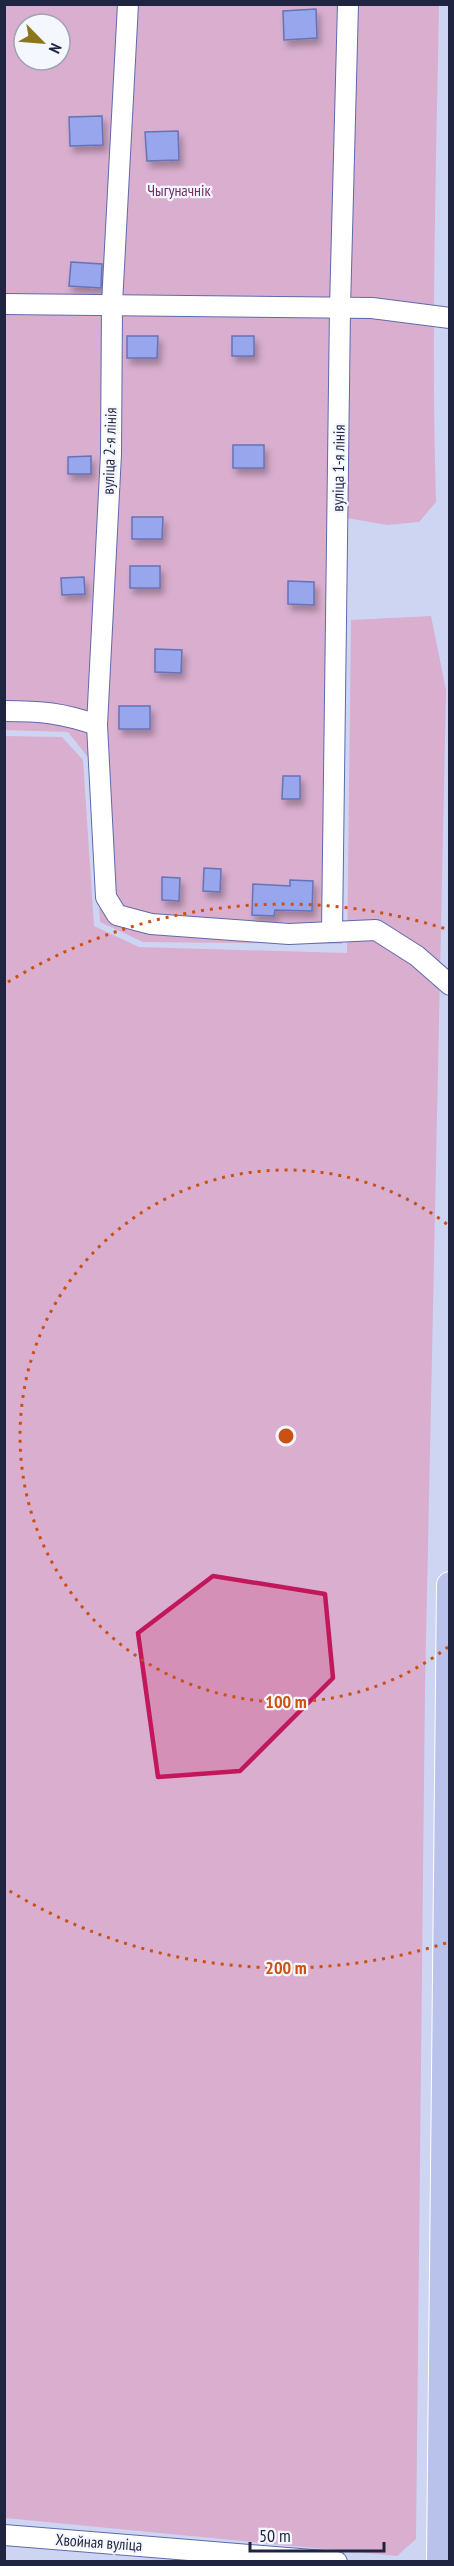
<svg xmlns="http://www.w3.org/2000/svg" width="454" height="2566" font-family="'PT Sans Narrow',sans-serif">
<defs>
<filter id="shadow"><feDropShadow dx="3.5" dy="6" stdDeviation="3" flood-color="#0004"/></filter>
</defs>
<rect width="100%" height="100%" fill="#ced5f3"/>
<!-- green -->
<g fill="#d9aecf" fill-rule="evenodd">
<path d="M5,5h434c-3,165 -8,331 -3,497l-17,20 -32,3 -40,-7 -3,109 -2,317 -199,-2 -43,-20 -10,-162 -22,-28 -63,-2zM24,24h36v36h-36z"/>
<path d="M431,616l15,74 -21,997 -9,852 -19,17 -392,-38v-1782l57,1 21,23 11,166 45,21 208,6 4,-333z"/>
</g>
<!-- building -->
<g fill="#97a6ed" stroke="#6673b6" stroke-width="1.5" filter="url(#shadow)">
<path d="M316,9l1,29 -33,2 -1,-29z"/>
<path d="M102,116l1,29 -33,1 -1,-29z"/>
<path d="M178,131l1,29 -32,1 -2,-29z"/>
<path d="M71,262l31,2 -1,24 -32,-2z"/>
<path d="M127,336h31l-1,22h-30z"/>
<rect x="232" y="336" width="22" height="20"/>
<rect x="233" y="445" width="31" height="23"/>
<path d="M91,456v18h-23v-17z"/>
<path d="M132,517h31l-1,22h-30z"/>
<rect x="130" y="566" width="30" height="22"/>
<path d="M84,577l1,17 -23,1 -1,-17z"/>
<path d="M288,581l26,1v23l-26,-1z"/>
<path d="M155,649l27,1 -1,23 -26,-1z"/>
<rect x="119" y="706" width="31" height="23"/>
<path d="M283,776h17v23h-18z"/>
<path d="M204,868l17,1 -1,23 -17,-1z"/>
<path d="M162,877l18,1 -1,23 -17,-1z"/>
<path d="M290,880l23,1 -1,30 -37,-1 -1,6 -22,-1 1,-31 37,2z"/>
</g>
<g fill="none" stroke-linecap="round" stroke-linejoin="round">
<!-- minor casing -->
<g stroke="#5d6aac" stroke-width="22">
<g id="minor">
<path d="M128,4l-16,300 -1,150 -14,271 9,172 11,18 34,9 138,10 87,-4 41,26 33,29"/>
<path d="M4,304l368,4 78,10"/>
<path d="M4,711c38,0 58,2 93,14"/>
<path d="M332,932l8,-624 8,-304"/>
<path d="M4,2535l333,27"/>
</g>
</g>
<!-- major casing -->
<g stroke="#fff" stroke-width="28">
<path id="major" d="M440,2562l10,-977"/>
</g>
<!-- minor -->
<use href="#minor" stroke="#fff" stroke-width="20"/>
<!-- major -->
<use href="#major" stroke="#b9c2ea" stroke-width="26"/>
</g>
<!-- marked area -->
<path fill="#c2185b" fill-opacity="0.2" stroke="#c2185b" stroke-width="4.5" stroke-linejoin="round" d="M213,1576l112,18 8,84 -93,93 -82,6 -20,-144z"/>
<!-- distance rings -->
<g fill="none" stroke="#ca5114" stroke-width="3" stroke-dasharray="3 6">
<path d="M448 1647A266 266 0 1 1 448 1225"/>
<path d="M446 1943A532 532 0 0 1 8 1890M8 982A532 532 0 0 1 446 929"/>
</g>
<g text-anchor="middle" stroke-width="4.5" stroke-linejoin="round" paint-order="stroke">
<!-- park labels -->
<g font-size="16" fill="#762c6a" stroke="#f5f7ff">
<text x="179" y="196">Чыгуначнік</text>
</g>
<!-- street labels -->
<g font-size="16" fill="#1f2440" stroke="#f5f7ff">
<text transform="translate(109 451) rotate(-88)" y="6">вуліца 2-я лінія</text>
<text transform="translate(338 468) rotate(-89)" y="6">вуліца 1-я лінія</text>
<text transform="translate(99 2542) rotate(4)" y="6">Хвойная вуліца</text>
</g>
</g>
<circle cx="286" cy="1436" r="9" fill="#ca5114" stroke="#f5f7ff" stroke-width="3"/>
<g font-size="18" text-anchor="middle" font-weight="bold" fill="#ca5114" stroke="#f5f7ff" stroke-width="4.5" stroke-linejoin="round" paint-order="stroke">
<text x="286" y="1708">100 m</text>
<text x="286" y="1974">200 m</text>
</g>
<!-- border -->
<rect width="454" height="2566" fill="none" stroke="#1f2440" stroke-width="12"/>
<!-- north arrow -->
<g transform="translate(42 42) rotate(115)"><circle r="28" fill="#f5f7ff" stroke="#9fa3b3" stroke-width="1.5"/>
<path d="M0-4.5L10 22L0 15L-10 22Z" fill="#8c761a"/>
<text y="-9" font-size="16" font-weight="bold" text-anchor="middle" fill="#1f2440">N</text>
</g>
<!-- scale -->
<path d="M250 2542v9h134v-9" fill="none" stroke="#1f2440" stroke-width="3"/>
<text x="259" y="2542" font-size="18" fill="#1f2440" stroke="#f5f7ff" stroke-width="4.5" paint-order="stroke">50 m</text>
</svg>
